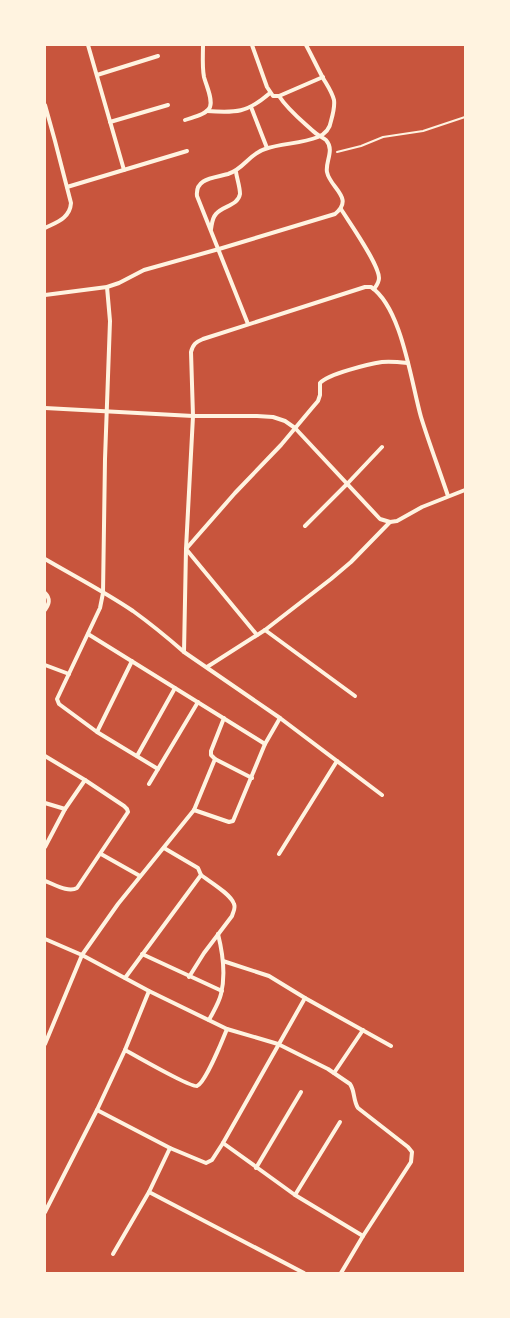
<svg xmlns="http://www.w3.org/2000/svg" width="510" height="1318" font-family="'PT Sans Narrow',sans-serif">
<rect width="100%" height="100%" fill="#c8553d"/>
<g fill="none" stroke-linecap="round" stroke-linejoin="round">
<!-- path -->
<path stroke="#fff3e0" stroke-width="2" d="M337,152l24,-6 22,-9 40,-6 42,-14"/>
<!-- minor -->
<g stroke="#fff3e0" stroke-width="4">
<path d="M88,45l36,125"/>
<path d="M252,45l15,42 6,9h6l44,-19"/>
<path d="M97,75l61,-19"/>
<path d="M45,105l10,36 16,62c-1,15 -14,19 -26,25"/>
<path d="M251,107l16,41"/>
<path d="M207,111c29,2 40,2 63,-18"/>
<path d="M185,120c8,-3 21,-5 25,-13 3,-8 -4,-22 -6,-30 -2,-10 -1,-22 -1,-32"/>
<path d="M110,122l58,-17"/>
<path d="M67,187l120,-36"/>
<path d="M341,209c8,13 38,55 38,69 0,5 -3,8 -5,11"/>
<path d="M211,229c1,-5 1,-11 5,-15 6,-8 22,-8 24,-20 0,-7 -3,-15 -4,-22"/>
<path d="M107,287l3,34 -5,138 -2,134 -3,15 -43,91 2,5 38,28 61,37"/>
<path d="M45,295l62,-8 12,-4 25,-13 75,-21 116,-35c20,-16 -5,-26 -8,-42 -2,-10 8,-22 -1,-32 -4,-3 -9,-5 -13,-9 -12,-11 -25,-21 -34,-35"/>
<path d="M248,324l-51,-128c-2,-18 17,-18 31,-22 16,-5 21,-20 37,-25 17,-6 36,-5 53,-12 7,-3 12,-9 13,-16 2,-7 4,-14 3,-21 -2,-8 -7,-15 -11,-22 -6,-11 -11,-22 -17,-33"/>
<path d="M45,408l148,8h64l16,1 12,4 10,7 85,91 10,3 7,-1 25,-14 43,-17"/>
<path d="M305,526l42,-42 35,-37"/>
<path d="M45,559c29,17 60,33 88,52 18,13 35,27 51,41"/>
<path d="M45,593c6,6 4,11 0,17"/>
<path d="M265,630l90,66"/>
<path d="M88,634l177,110"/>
<path d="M257,635l-71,-86 49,-56 46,-48 31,-37 6,-7 2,-6v-12c8,-9 49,-19 62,-21 8,-1 17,0 26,1"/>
<path d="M45,665l24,9"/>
<path d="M207,667l58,-37 66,-51 20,-17 39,-40"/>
<path d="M97,732l35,-71"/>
<path d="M45,756l40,24 39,26 3,3 1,3 -51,76c-9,5 -23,-4 -32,-7"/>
<path d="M137,756l38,-68"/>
<path d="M215,759l37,19"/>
<path d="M149,784l49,-82"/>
<path d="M382,795l-102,-77 -96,-66 2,-103 7,-133 -2,-64c2,-8 5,-10 12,-13l162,-52h6c31,21 40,95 50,130 8,26 18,52 27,79"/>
<path d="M45,803l20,6 -20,38"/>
<path d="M65,809l20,-29"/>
<path d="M194,810l35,12 4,-1 32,-77 15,-26"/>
<path d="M101,854l39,22"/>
<path d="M279,854l58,-93"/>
<path d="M45,939l37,16 67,36 78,38 51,15 50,25 22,15c5,7 3,16 8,24l50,39 4,5 -1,10 -48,74 -22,37"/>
<path d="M142,954l80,37"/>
<path d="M223,961l46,15 36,22"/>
<path d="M189,977l15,-24 28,-37c1,-4 4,-8 2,-12 -3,-10 -24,-22 -33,-29"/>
<path d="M125,978l76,-103 -3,-7 -34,-20"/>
<path d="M209,1020c4,-8 10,-17 12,-26 5,-20 2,-40 -3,-60"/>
<path d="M45,1044l37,-89 36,-51 76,-94 21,-51 -4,-4v-4l13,-33"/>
<path d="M125,1050c9,5 66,38 72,36 8,-3 26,-47 30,-57"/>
<path d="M334,1073l29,-43"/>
<path d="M97,1110l73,38 36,15 6,-3 11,-17 82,-145 86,48"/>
<path d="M223,1143l72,52 68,41"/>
<path d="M170,1148l-21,44 155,81"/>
<path d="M256,1168l45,-76"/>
<path d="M295,1195l45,-73"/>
<path d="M45,1212l52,-102 28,-60 24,-59"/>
<path d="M113,1254l36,-62"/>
</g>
</g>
<!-- border -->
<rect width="510" height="1318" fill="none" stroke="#fff3e0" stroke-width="92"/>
</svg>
